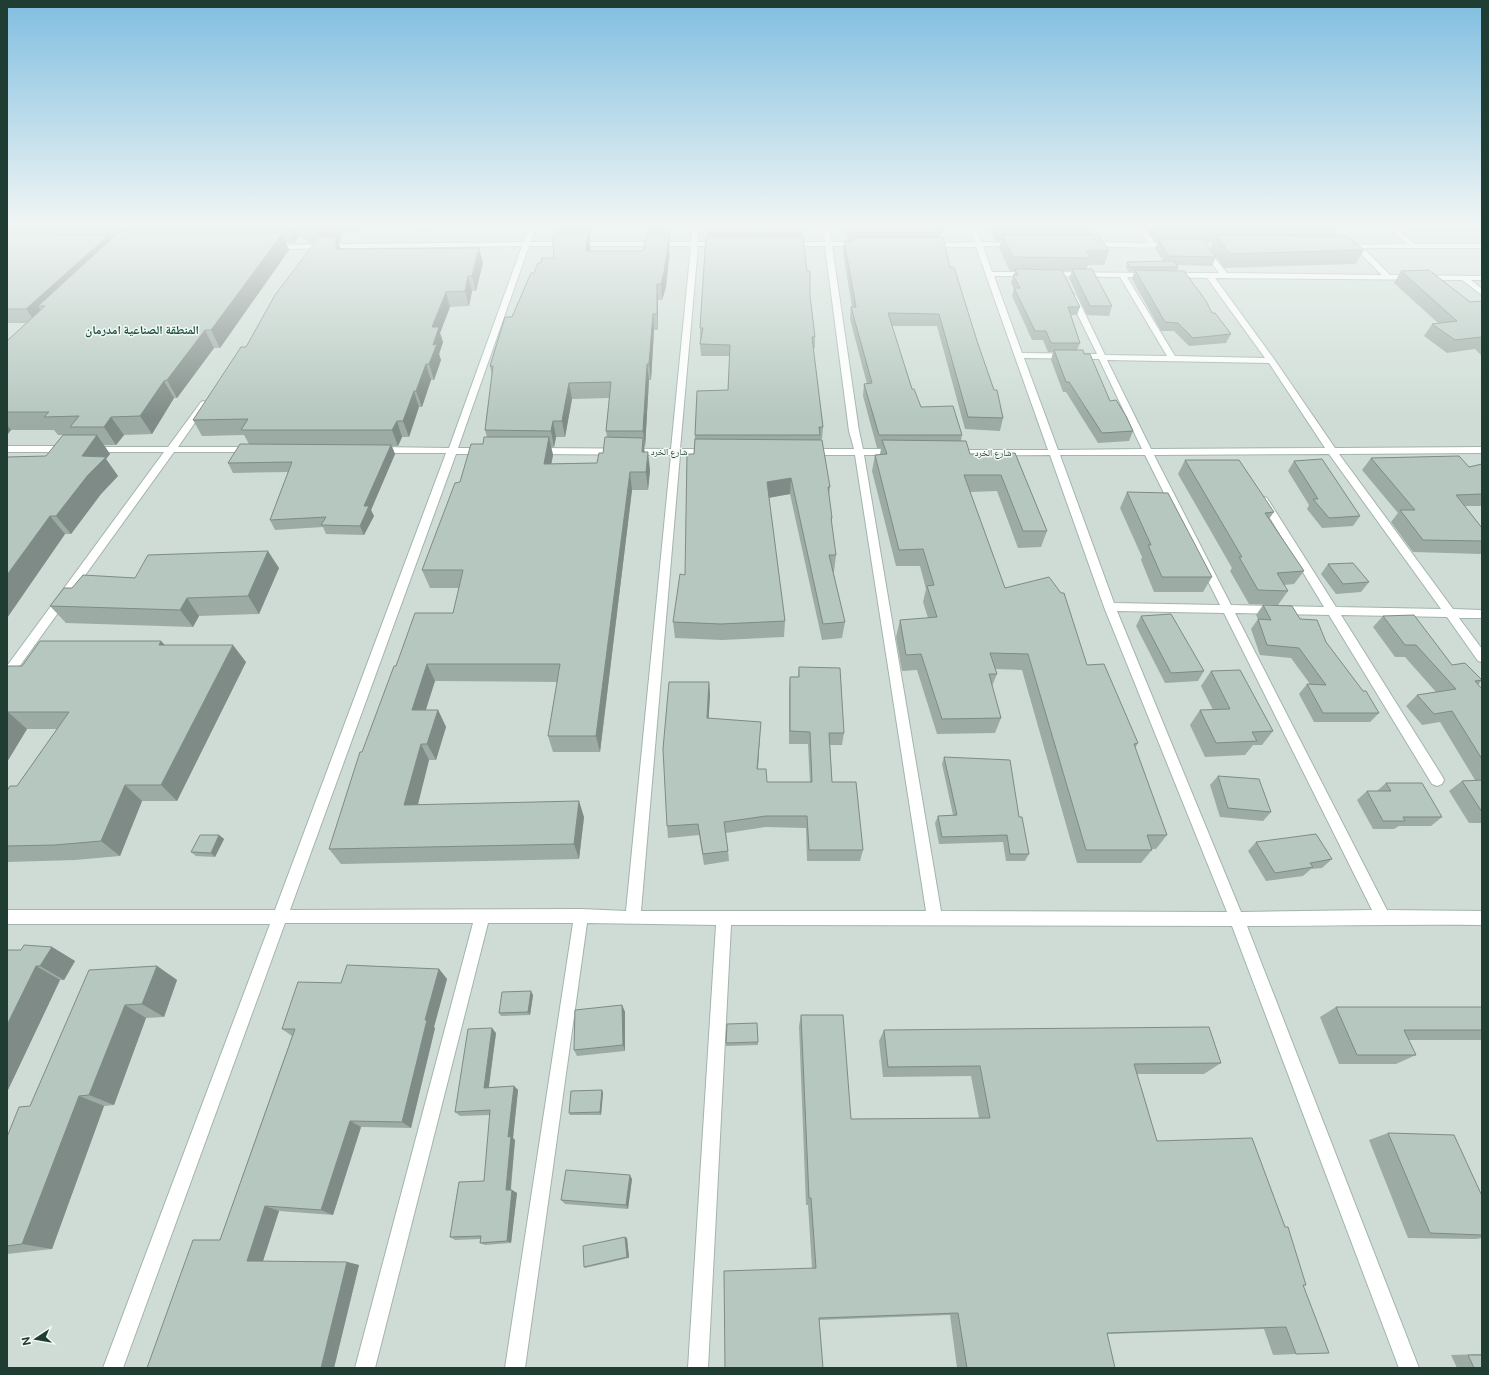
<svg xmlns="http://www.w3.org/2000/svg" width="1489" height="1375" font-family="'Public Sans','Noto Naskh Arabic',sans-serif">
<rect width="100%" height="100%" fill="#e0ece6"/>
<!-- built -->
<rect fill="#cedcd5" x="7" y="226" width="1475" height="1142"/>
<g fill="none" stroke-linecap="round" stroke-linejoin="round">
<!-- minor casing -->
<g stroke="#a3b4ad" stroke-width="2">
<g id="minor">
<path d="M530,226h6l-5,16h160l2,-16h6l-1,16h24l3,2 -3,2h-24l-18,203h30l5,3 -5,3h-30l-39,456h285l-71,-456h-47l-5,-3 5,-3h46l-5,-18 -24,-185h-37l-3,-2 1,-1 39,-1 -2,-16h6l3,16h28l3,2 -3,2h-28l27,185 4,18h33l5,3 -5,3h-32l77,456 286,1 -123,-305 -54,-152 -96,1 -5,-3 5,-3h94l-72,-203h-46l-2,-1v-2l47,-2 -6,-16h6l6,16 37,1 1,1 -3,2h-33l9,26h37l4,2 -4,2h-35l28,77 75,1 -29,-59 4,-2 4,2 29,60 62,1 -47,-79 -73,-1 -4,-2 4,-2 102,1h3v4h-25l48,79 90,2 -58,-80 -36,-1 -4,-2 4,-2h48l-18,-25 1,-1h4l21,26 155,2 -27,-27h-13l-3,-2 1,-1 67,-1 -20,-18h6l22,18h67v4h-119l27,27 92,1v4h-11l11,9v6l-20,-15 -247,-2 59,81 61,89 147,-1v6l-143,1 114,155 29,1v8h-23l23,31v13l-4,-1 -31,-44 -106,-2 101,161 2,4 -2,4 -5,2 -5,-2 -103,-169 -94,-2 152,297 95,1v14c-78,-1 -157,1 -235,1l172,442h-20l-167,-442 -501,-1 -23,443h-20l28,-443 -129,-2 -62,445h-20l68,-445h-85l-113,445h-20l118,-445h-188l-162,445h-20l167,-444h-263v-14h268l171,-457h-68l-5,-3 5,-3 71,1 73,-202 -250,3 -3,-2 3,-2 252,-3zM529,246h162l-20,203 -135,-1 -5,3 5,3 135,1 -45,456 -45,-2 -291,1 166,-456h28l5,-3 -5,-3h-26zM1024,358l75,1 43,90 -84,1zM1107,360l162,3 56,85 -174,1zM1329,454l112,155 -105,-2 -69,-109 -3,-1 -5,3 65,107 -93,-2 -77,-150zM1060,455h85l75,150 -106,-2zM1117,611l107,2 148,297 -131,2z"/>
<path d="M1137,226h6l12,17h17l3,2c-6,5 -74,1 -87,1l-3,-2 3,-2 60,1z"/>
<path d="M204,401l4,3 -30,43h74l5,3 -2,2h-81l-163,226 -4,2v-14l157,-214h-72l-5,-3 2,-2h79l33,-45z"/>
<path d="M7,446h61l5,3 -5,3h-61z"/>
</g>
</g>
<!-- minor -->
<use href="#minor" fill="#fff" fill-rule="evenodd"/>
</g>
<!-- wall -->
<g fill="#9caba4" fill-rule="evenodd">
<path d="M7,226h356l-4,7 -19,1 1,9h-3l2,6 139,-1 4,15 -7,28h-4l-3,15 -19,1 -10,26 3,9 -4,12 2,6 -7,20h-3l-9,27h-3l-10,30h-7l-4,9h-6l3,8 -24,56 3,6 -10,19 -38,-1 -3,-7 -48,3 -5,-10 18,-48 -55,1 -5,-10 21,-19 -5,-9 -42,1 -9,-16 53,-73 69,-104h-4l-12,-7 -5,7h-8l3,7 -69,98h-6l-37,50h-3l-22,36 -28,1 -8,10h-12l6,9 -4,5 12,17 -17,18 -30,40h-6l-58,84v-161l39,-1 30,-21h-18l-4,-5h-43l-4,5v-94l19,-18h-19z"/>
<path d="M415,226h86v1l-84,4z"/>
<path d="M555,226h68h-33v25h53l6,-18v-4l-9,1v-4h-8h40v3h-3l1,29h-1l-3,29 -4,13h-4v30h-4l-3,50h-2l-4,67h-1v5l6,18 -2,20h-16l-32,262h-47l-5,-16 9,-54 -122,-1 -9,29h12l8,17 -10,33h-7l-11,44 166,13 -5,42 -238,5 -12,-15 33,-97 34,-86 57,-53 6,-25h-29l-8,-18 38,-88 27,-45 -2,-7 7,-54 -2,-10 22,-49 22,-44 7,-10 13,-5 3,-25zM609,398l-3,33 1,6 -4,16 -6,10 -46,1 2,-9 -2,-8h3l2,-10h9l7,-38z"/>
<path d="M707,226h95v11l13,100v11h-2l10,79 -1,12 -2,1 10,47 -1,9 3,22 -1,5 5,32 -2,17h-1l12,50 -3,16 -20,2 -32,-146 -21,4 16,123 -1,16 -62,3 -47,-2 -2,-16 12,-47 10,-140 33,-45 2,-34h-29l-1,-12 1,-4h-1v-12l7,-92z"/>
<path d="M844,226h103l-1,5h-5v6l9,30 53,151 -3,13 -35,-2 -28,-103h-45l20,63 9,18 41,28 -1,6 9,13 45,-1 32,78 -6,16 -23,1 -21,-57 -27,1 35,96 82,77 51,78 -3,5 32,87 -11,14h-4v1l-11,13h-64l-55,-193 -27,-1 2,5 -5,12 9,32 -6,15 -58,1 -20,-64 -15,1 -6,-34 4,-17 28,-2 -5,-16 3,-13 -6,-23h-24l-24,-95 3,-16 5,-1 1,-6h-4l-14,-52 1,-12h3l-17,-65 1,-12h1l-9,-54 1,-12h4z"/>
<path d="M987,226h69l2,3 -2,6h5l-5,-9h82l-1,2 -44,1 -1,6 17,16 -5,14h-16l-2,4 26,37 -3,10 -22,-1 -18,-37 3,-7h-10l18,36 -3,8h-6l9,28 -3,7 7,4 26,47 23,30 -4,10 -31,2 -32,-51h-3l-12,-32 2,-8h-5l-5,-12h-11l-20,-44 2,-7 -3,-6 4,-12h-5l-11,-23 2,-6h-5z"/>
<path d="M1144,226h245l-2,2 -51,1 2,1 -3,6 29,14 -8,14 -132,4 -14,-19 3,-7h-8l11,15 -4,9 -35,-1 1,2 -1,4 35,42 19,21 -5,9 -37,3 -15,-15h-13l-29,-52 2,-7h-6l-2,-5 1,-5 36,-1 -8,-13 3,-6h-2z"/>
<path d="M1394,226h88v5h-73l-3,-3h-8z"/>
<path d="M1401,271l69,31 12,-1v55l-7,-7 -28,4 -23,-17 8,-12 6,-1 -44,-40z"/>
<path d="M1371,458l98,9 13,-3v42h-17l17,22v25l-1,1 -68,-2 -22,-30 7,-9 -36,-43z"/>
<path d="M1185,460l89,52 -5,7 35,52 -10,13 -10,1 4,6 -10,14 -29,-1 -19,-33 2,-3 -54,-94z"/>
<path d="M1294,461l66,55 -7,10 -31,2 -15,-19 2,-4 -21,-34z"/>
<path d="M1127,492l85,85 -9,15h-49l-13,-32 1,-3 -22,-49z"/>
<path d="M1328,564l41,18 -8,10 -25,2 -15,-20z"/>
<path d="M279,568l-20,46 -60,2 -6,11 -127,-4 -16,-17 85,-28z"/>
<path d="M1263,605l37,14 26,23 53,71 -9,9h-56l-15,-28 8,-10h3l-19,-26 -31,-3 -9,-26 7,-10 -2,-4z"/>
<path d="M1141,616l63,55 -6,10 -33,2 -29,-57z"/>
<path d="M1383,616l69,49 30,15 -4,5 4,4v134h-13l-20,-32 13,-10 13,-1 -35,-58 -18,3 -16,-19 11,-11 19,-3 -31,-35h-10l-22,-30z"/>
<path d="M161,641l4,4 81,17 -69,139h-35l-22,55 -45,4 -68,2v-71l10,-5 40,-57h-30l-20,33v-96h15z"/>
<path d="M799,667l45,66 -2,12h-12l2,37 31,68 -3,11h-53l-1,-33 -41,-1 -39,6 2,18 1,10 -25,4 -5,-30 -31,3 -1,-12 42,-144 1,13 -2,23 52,16 -2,35 9,13h43l-2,-38h-19v-55l1,-12h8z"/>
<path d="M1211,671l62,60 -11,14h-9l-8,10 -40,2 -15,-32 10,-15h13l-12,-24z"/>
<path d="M944,757l75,60 10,37 -4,7h-19l-3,-19 -64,2 -4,-21 3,-7 15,-1 -11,-51z"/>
<path d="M1218,776l53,36 -8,9 -43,-4 -10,-32z"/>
<path d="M1386,783l56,34 -11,9h-32l-5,3h-21l-16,-29 10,-9h10z"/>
<path d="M219,835l5,4 -9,18 -19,-1 -5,-4z"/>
<path d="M1256,842l76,17 -10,9 -11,1 -8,7 -37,5 -18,-30z"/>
<path d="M52,947l23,14 -11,19h-4l-53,112v-142h14z"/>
<path d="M157,966l20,14 -13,37 -18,1 -32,87 -10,1 -52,143 -45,5v-117l23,-31z"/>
<path d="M439,969l8,10 -13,48 1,1 -24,100 -50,-1 -28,88 -54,-4 -16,50 84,1 12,3 -25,103h-187l73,-128 72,-204 -10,-7 59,-46z"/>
<path d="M533,995l-3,20 -29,1 -2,-3z"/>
<path d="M622,1005l3,7v39l-48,5 -3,-6z"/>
<path d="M1336,1007h146v33h-74l8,15 -20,9h-57l-19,-47z"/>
<path d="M801,1015l50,104 128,-1 -8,-42 -88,1 -4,-36 5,-11 337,33 -17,11h-67l20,67 149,144 -3,1 -7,68 -23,1 -9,-26 -157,5 8,34h-158l-7,-53 -131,5 -7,-52 -4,-63h-2l-7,-179z"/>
<path d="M496,1033l-7,54 25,-1 4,4 -5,48 2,2 -4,50 6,3 -6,50 -26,2 -5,-2v-4l-25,1 -5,-3 34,-56 6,-66 -30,1 -5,-4z"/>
<path d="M758,1042v3l-32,1v-3z"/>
<path d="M602,1090l1,3 -2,22h-31l-1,-2z"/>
<path d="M1388,1133l94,63v42l-6,1 -68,-1 -39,-98z"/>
<path d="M632,1179l-4,30 -63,-5 -4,-4z"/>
<path d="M625,1237l2,1 2,20 -44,10 -1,-1z"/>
<path d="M1482,1354v14h-25l-6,-13z"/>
</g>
<!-- shaded-wall -->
<g fill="#7f8b86">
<path d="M120,226h23l-15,2 4,7 -8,7 -7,-14z"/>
<path d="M292,226h3l4,10 -5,7 -5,-13z"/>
<path d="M318,226h16l-8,4 1,4 -7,9 -5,-13z"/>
<path d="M336,226h1l3,8 1,9 -5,-13z"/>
<path d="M356,226h7l-4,7z"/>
<path d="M588,226h2v14z"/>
<path d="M588,233l2,15 -2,18 -2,-15z"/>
<path d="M282,234l7,16 -69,98 -9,-18z"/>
<path d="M109,235l7,13 -78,58 6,10 -8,7 -10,-14z"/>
<path d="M336,236l5,14 -5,-1z"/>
<path d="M668,243l1,15 -3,29 -4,13 -1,-16z"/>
<path d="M479,248l4,15 -7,28 -4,-15z"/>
<path d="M468,276l4,15 -3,15 -4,-15z"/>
<path d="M657,284l1,16v30l-1,-16z"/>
<path d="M446,292l4,15 -10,26 3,9 -4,12 2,6 -7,20 -5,-16 4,-19 -1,-18z"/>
<path d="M653,314l1,16 -3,50 -2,-16z"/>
<path d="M205,330l9,18 -37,50 -10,-18z"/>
<path d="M426,364l5,16 -9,27 -6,-16z"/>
<path d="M647,364l2,16 -4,67 -2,-16z"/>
<path d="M164,381l10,17 -22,36 -12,-18z"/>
<path d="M569,383l3,16 -7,38 -3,-16z"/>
<path d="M414,391l5,16 -10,30 -6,-16z"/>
<path d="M111,417l13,18 -8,10 -12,-18z"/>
<path d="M397,421l5,16 -4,9 -6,-16z"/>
<path d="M553,421l3,16 -2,10 -3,-16z"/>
<path d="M7,425l4,5 -4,5z"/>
<path d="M97,435l13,19 -4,5 12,17 -17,18 -30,40 -15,-18 26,-60z"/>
<path d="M549,437l4,18 -5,27 -4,-18z"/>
<path d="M643,438l2,17 -3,-3z"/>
<path d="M391,445l4,9 -24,56 3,6 -10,19 -4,-9 4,-20z"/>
<path d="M648,452l2,18 -2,20 -2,-18z"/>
<path d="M630,472l2,18 -32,262 -4,-16z"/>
<path d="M791,478l-1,16 -23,4v-16z"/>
<path d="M50,516l15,18 -58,84v-43z"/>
<path d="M268,551l11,17 -20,46 -11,-18z"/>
<path d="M187,598l12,18 -6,11 -13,-17z"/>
<path d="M161,641l15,17 -17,-13z"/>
<path d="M233,645l13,17 -69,139 -16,-16z"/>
<path d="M427,664l8,17 -15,46 -8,-17z"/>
<path d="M709,682l1,13 -2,35 -1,-12z"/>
<path d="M438,710l8,17 -10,33 -9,-16z"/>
<path d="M8,712l19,17 -20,33v-48z"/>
<path d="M761,722l-1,12 -3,47v-12z"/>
<path d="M421,744l8,16 -15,60 -10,-15z"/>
<path d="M125,785l17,16 -22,55 -19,-15z"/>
<path d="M579,801l5,16 -5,42 -5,-15z"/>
<path d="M219,835l5,4 -9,18 -4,-4z"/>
<path d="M52,947l23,14 -11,19 -24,-14z"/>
<path d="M36,966l24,14 -53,112v-67z"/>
<path d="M157,966l20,14 -13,37 -22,-13z"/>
<path d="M439,969l8,10 -13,48 1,1 -24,100 -9,-6 23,-102z"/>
<path d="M531,991l2,4 -3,20 -2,-3z"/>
<path d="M125,1005l21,13 -32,87 -25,-10z"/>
<path d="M622,1005l3,7v39l-2,-6z"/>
<path d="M492,1028l4,5 -8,59 -4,-4z"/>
<path d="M514,1086l4,4 -5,48 2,2 -5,53 -4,-3 2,-53z"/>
<path d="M602,1090l1,3 -2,22 -1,-3z"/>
<path d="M79,1096l25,10 -52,143 -30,-5z"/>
<path d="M350,1121l11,6 -28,88 -12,-5z"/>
<path d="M630,1175l2,4 -4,30 -2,-4z"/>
<path d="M512,1190l5,3 -6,50 -4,-2z"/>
<path d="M265,1206l14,5 -17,53 -15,-3z"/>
<path d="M625,1237l2,1 2,20 -2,-1z"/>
<path d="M347,1262l12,3 -25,103h-13z"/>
</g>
<!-- building -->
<g fill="#b5c7bf" stroke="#7f8b86">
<path d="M7,226h113l-3,2 -110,-1z"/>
<path d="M131,226h161l-3,4 -161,-2z"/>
<path d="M298,226h20l-3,4h-10z"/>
<path d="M329,226h7v4h-10z"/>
<path d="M707,226h94l1,7 -95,-1z"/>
<path d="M847,226h93l2,6h-93z"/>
<path d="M996,226h60l2,3h-59z"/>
<path d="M1066,226h25l2,3h-25z"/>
<path d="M1157,226h81l3,3h-81z"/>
<path d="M1248,226h71l5,4 -72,-1z"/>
<path d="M1330,226h2l6,4h-3z"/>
<path d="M119,232l163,2 -71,96h-6l-38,50 -3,1 -24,35 -29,1 -7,10h-34l9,-11 -35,1 5,-5h-42v-71l38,-35h-7z"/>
<path d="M554,233h34l-2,18h57l4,-18h22v10h-1l-4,29 -3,12h-4v30h-4l-4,50h-2l-4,67h-37l5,-49 -42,1 -7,38h-9l-2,10 -66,-1 8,-64h-3l15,-49h7l19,-44h3l4,-10h3l1,-5h12l-1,-17z"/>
<path d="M7,234l102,1 -83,74h-19z"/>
<path d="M1002,235h96l11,16h-22l3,7 -77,-1z"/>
<path d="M1216,235l131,1 17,14 -134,4z"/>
<path d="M320,236h16v13l143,-1 -7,28h-4l-3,15 -19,1 -14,35h7l-6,18 4,-1 -8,20h-3l-10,27h-2l-11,30h-6l-5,9h-151l7,-11 -55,1 48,-73h5l29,-52z"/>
<path d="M706,236l97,1 4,34h3v25l5,41h-3l11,90h-4l1,8h-125l2,-44 31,-1 2,-45 -30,-1 3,-16h-3z"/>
<path d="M851,237h92l7,30h4l23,74 17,49h3l6,28 -35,-1 -29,-103 -51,-1 24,76h2l7,18 32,-1 9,29h-83l-15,-51 8,-1 -21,-76h5l-12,-66h8z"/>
<path d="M1158,239h45l13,18 -47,-1z"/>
<path d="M1174,261l4,6h-48l-3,-5z"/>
<path d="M1015,269l47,1 18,37h-12l12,36h-29l-5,-12h-11l-21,-43h6l-7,-13h5z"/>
<path d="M1072,269h20l20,37h-22z"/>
<path d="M1135,270l49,1 22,30 6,12h3l16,21 -38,4 -15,-15 -13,-1z"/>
<path d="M1429,270l41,32 12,-1v36l-27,3 -23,-16 25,-3 -56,-50z"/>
<path d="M1054,350h29l1,4h6l20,47 6,-1 10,16 7,15 -31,2 -33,-51h-3z"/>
<path d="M63,435h34l-15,21 24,1 -18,18 -32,41h-6l-43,59v-118l39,-1z"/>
<path d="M484,437h65l-5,27 53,-1 2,-10h4l2,-16 38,1 -1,14h6l-2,20h-16l-34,264h-48l12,-72h-133l-15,46h26l-11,34h-6l-17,61 175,-4 -5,43 -245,5 31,-97h2l32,-86h2l19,-53h38l10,-43h-41l33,-87 5,-1 11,-38h12z"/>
<path d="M695,439l127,1 8,47h-2l4,31h-1l5,37h-7l16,67 -22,2 -32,-146 -24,4 18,139 -64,3 -48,-2 7,-48 5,1 2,-121h7z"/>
<path d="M882,440l84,1 4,13 45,-1 32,78h-24l-22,-56h-37l41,113 44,-11 12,16h3l23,72 17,-1 34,79 -4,1 33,91h-20l5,15h-66l-58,-196 -38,-1 7,21h-8l12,44 -59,1 -21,-65 -15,1 -6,-35 37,-3 -10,-31 7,-1 -11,-36 -24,1 -24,-95 12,-1z"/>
<path d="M240,444l151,1 -27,61h5l-9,20 -39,-1 5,-8 -56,3 22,-58 -64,1z"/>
<path d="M1459,456l10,11 13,-3v30l-26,1 26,33v13l-59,-1 -23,-30h15l-44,-52z"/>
<path d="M1322,459l38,57 -31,2 -16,-19h5l-24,-38z"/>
<path d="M1185,460h54l35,52 -9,1 39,58 -27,2 11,18 -30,-1 -19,-33h3z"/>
<path d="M1127,492l41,1 44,84h-50l-14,-32h3z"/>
<path d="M268,551l-20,45 -61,2 -7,12 -130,-4 14,-18h8l11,-13 52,3 13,-23z"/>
<path d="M1353,563l16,19 -26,2 -15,-20z"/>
<path d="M1263,605l29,1 8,13 17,1 9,22 37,49h3l13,22h-56l-16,-29 19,1 -27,-37 -32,-3 -9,-26 13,1z"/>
<path d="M1171,614l33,57 -33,2 -30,-57z"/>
<path d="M1414,615l38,50 13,-2 17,17 -7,1 7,8v70l-30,-48 -18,3 -17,-19 39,-6 -40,-44h-11l-22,-29z"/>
<path d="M40,641h121l-2,4h74l-72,140h-36l-24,56 -46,4 -48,1v-55l3,-5h7l52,-74h-61l-1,2v-48h15z"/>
<path d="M799,667l41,1 4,65h-15l3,49h24l7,68h-54l-2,-34h-41l-42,6 4,29 -25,3 -5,-30 -31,2 -4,-77 6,-67h40l-2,36 54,4 -4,47h9l1,13h45l-2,-50 -20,-1v-54h9z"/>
<path d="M1240,670l33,61 -21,1 5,9 -41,2 -16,-33 30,-1 -19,-38z"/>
<path d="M944,757l66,3 9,57h3l7,37h-19l-3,-19 -65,2 -4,-21 19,-1z"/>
<path d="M1218,776l41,3 12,33 -43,-4z"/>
<path d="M1482,780v32l-20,-31z"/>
<path d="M1386,783h36l20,34h-39l2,4h-22l-16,-30h24z"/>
<path d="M1316,834l16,25 -22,4 3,4 -38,6 -19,-31z"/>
<path d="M200,835h19l-8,18 -20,-1z"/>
<path d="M24,945l28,2 -12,19h-4l-29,59v-75h14z"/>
<path d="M347,965l92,4 -14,51h2l-25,102 -52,-1 -29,89 -56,-4 -18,55 100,1 -26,106h-174l46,-128h27l75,-211h-13l16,-47 43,1z"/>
<path d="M157,966l-15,38 -17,1 -36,90 -10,1 -57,148 -15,2v-109l12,-30 11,-1 59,-136z"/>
<path d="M531,991l-3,21 -29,1 3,-21z"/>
<path d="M622,1005l1,40 -49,5 1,-40z"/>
<path d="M1336,1007h146v23h-78l12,25h-59z"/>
<path d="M801,1015h42l8,104 139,-1 -10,-52 -92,1 -4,-37 325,-3 12,36 -87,1 23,77 95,-3 33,89h3l18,58h-3l26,68 -33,1 -10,-27 -179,6 8,35h-148l-9,-55 -139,5 4,50h-98l-1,-97 92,-3 -5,-70h-2z"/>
<path d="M757,1023l1,19 -32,1 1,-19z"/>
<path d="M492,1028l-8,60 30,-2 -6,51 3,-1 -5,54h6l-5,51 -27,2 1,-7 -31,1 9,-55 25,-1 6,-71 -35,2 13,-83z"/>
<path d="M602,1090l-2,22 -31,1 2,-22z"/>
<path d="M1388,1133l66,2 28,61v39l-52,-2z"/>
<path d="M566,1170l64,5 -4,30 -65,-5z"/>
<path d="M625,1237l2,20 -43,10 -1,-21z"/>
<path d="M1468,1355h14v13h-8z"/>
</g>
<!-- sky -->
<linearGradient id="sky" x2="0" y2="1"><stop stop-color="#80bee0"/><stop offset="0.54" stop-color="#f1f6f4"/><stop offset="1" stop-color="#f1f6f4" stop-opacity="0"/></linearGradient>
<rect width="1489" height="418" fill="url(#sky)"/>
<g text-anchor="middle" stroke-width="3" stroke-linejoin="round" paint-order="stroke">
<!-- far-street labels -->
<g font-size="9" fill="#203d34" stroke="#f1f8f4">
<text x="669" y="455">شارع الخرد</text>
<text x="993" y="456">شارع الخرد</text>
</g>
<!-- far-district labels -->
<g font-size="12" font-weight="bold" fill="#1b5041" stroke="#f1f8f4">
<text x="142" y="334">المنطقة الصناعية امدرمان</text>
</g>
</g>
<!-- border -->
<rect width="1489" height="1375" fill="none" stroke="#203d34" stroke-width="16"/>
<!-- north arrow -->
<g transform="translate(36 1339) rotate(258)" stroke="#f1f8f4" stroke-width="3" paint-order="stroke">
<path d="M0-3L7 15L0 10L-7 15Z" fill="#203d34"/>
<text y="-6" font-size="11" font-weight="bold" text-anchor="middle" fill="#203d34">N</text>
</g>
</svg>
